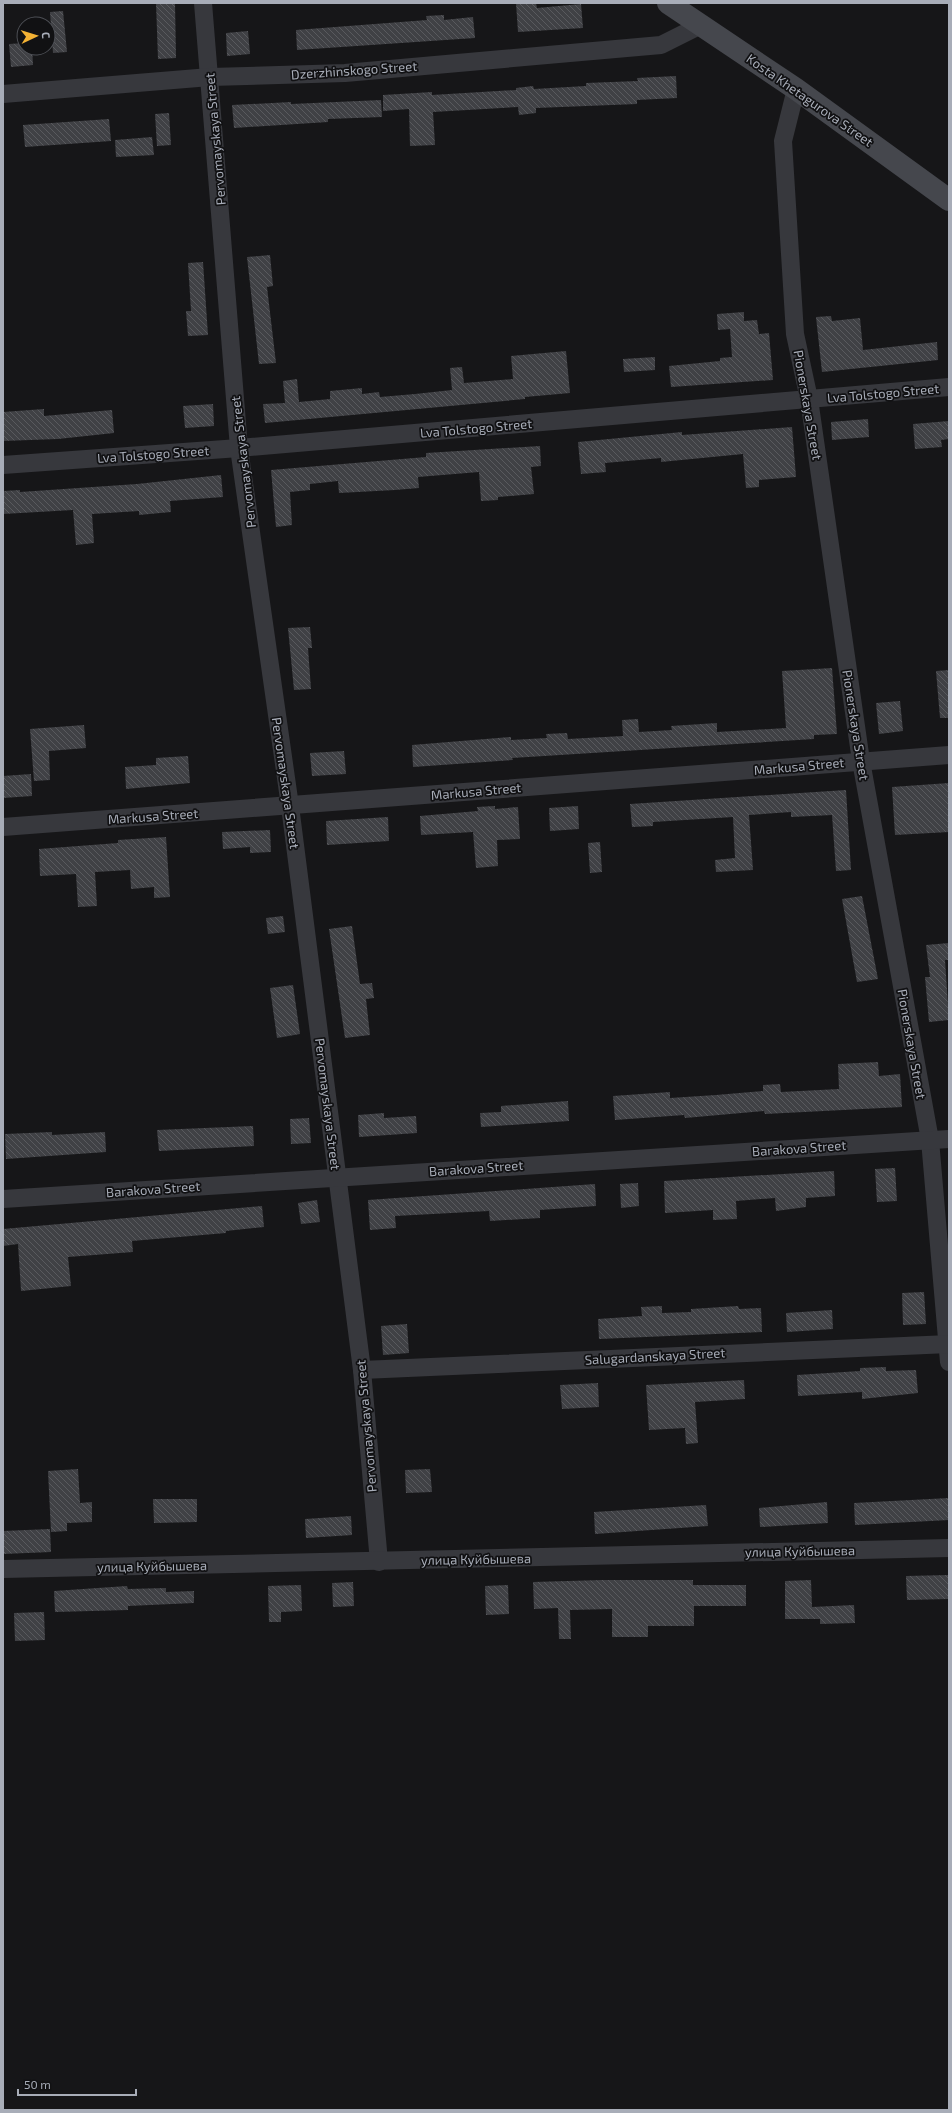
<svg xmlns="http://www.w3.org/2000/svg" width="952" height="2113" font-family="'Exo 2',sans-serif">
<defs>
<pattern id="building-back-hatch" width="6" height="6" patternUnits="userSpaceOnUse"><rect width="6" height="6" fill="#404145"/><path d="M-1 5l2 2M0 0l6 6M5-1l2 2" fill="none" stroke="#595a5e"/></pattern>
</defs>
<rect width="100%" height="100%" fill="#161618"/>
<!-- building -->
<g fill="url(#building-back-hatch)">
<path d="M156,3h19l1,55 -18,1z"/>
<path d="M516,3h20l1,5 44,-4 2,24 -65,4z"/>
<path d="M63,11l4,41 -14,1 -3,-41z"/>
<path d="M444,15v5l29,-3 2,21 -178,12 -1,-20 131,-10 -1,-4z"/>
<path d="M248,31l2,23 -23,2 -1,-23z"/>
<path d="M24,43v5h8l1,17 -22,2 -2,-23z"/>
<path d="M676,76l1,22 -40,2v4l-101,4v5l-17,2 -1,-8 -85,5 2,33 -25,1 -1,-37 -26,2v-16l49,-3v3l84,-5v-2l17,-2 1,3 52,-3v-3l52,-2 -1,-3z"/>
<path d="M381,100l1,17 -54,2v3l-94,6 -2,-23 59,-3v2z"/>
<path d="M169,113l2,32 -14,1 -2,-32z"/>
<path d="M109,119l2,22 -86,6 -2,-22z"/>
<path d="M152,137l2,18 -38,2 -1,-17z"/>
<path d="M270,255l3,31 -6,1 9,76 -17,1 -12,-107z"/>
<path d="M203,262l5,73 -20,1 -2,-25h5l-3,-48z"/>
<path d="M744,312v9l13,-1 2,14 10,-1 4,47 -102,7 -2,-21 51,-5v-3l12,-1 -2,-28 -12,1 -1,-16z"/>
<path d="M831,316l1,5 28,-3 3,32 74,-8 1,18 -116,12 -6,-55z"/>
<path d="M566,351l4,42 -45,4v2l-260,24 -2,-19 22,-1 -2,-22 14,-2 2,23 31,-3v-8l32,-3v6l17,-2 1,5 35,-3 37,-4 -2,-22 12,-1 2,16 49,-4 -2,-23z"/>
<path d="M655,357v13l-31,2 -1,-13z"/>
<path d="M213,404l1,22 -29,2 -2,-22z"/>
<path d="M44,409v7l68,-6 2,23 -56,6 -55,2v-29z"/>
<path d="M868,419l1,18 -37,3 -1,-18z"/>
<path d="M949,421v18l-8,1 1,7 -27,2 -2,-25z"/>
<path d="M792,427l4,50 -37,3v7l-13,1 -3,-34 -82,8v-4l-56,5 1,9 -25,2 -3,-32 104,-10v3z"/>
<path d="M540,446l1,20 -10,1 3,27 -36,3v3l-17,1 -2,-29 -61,5 1,11 -24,2 -56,3 -1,-12 -28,3v6l-20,2 2,33 -16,2 -5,-57 155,-13v-4z"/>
<path d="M221,475l2,22 -53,4 1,11 -32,3v-4l-47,3 2,29 -18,2 -3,-35 -70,4v-23l17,-1v2l117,-8z"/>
<path d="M310,627l2,21h-4l3,41 -17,1 -6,-62z"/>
<path d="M832,668l5,66 -23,1v4l-302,19 1,2 -100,7 -1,-22 99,-8v3l36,-2 -1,-4 21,-1 1,6 55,-3 -1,-16 16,-1 1,13 33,-2 -1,-4 46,-3v9l69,-4 -4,-57z"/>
<path d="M949,670v48h-9l-4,-47z"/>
<path d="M900,701l3,30 -24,3 -3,-31z"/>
<path d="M84,725l2,23 -37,3 1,29 -16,1 -4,-52z"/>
<path d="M344,751l2,23 -34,2 -2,-23z"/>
<path d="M188,756l2,27 -64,6 -1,-22 31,-2v-7z"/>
<path d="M31,774l1,22 -29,2v-22z"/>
<path d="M949,783v49l-54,3 -3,-48z"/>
<path d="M846,790l5,80 -15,1 -4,-56 -41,2v-5l-42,3 4,55 -37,2 -1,-12 20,-2 -2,-41 -80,5v4l-21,1 -2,-23z"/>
<path d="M495,806v3l23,-2 2,32 -23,1 1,26 -22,2 -3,-36 -52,3 -1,-19 58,-5 -1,-4z"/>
<path d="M578,806l1,23 -29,2 -1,-23z"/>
<path d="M388,817l1,24 -62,4 -1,-24z"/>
<path d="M270,830l1,22 -21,1v-6l-27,2 -1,-17z"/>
<path d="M166,837l4,60 -16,1v-11l-23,2 -1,-19 -35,2 2,34 -19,1 -2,-33 -36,2 -1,-27 79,-6v-3z"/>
<path d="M600,842l2,30 -12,1 -2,-30z"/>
<path d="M862,896l16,83 -21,3 -15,-83z"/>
<path d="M283,916l2,16 -17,2 -2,-16z"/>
<path d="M352,926l8,58 12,-1 2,15 -8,1 4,36 -25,3 -16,-109z"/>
<path d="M949,943v17h-4l4,60 -20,2 -4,-45h5l-4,-32z"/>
<path d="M293,985l7,49 -23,4 -7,-50z"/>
<path d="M878,1062l1,14 21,-2 2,33 -137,7 -1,-3 -79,7 -1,-3 -69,5 -2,-24 57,-4v6l46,-3 47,-4v-6l17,-1 1,8 58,-3 -1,-25z"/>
<path d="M568,1101l1,20 -88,6 -1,-14 21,-1v-6z"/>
<path d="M384,1113v5l32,-2 1,17 -58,4 -1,-22z"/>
<path d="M309,1118l2,25 -20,1 -1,-25z"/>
<path d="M253,1126l1,20 -95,5 -2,-21z"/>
<path d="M52,1132v3l53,-3 1,20 -100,7 -1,-25z"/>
<path d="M895,1168l2,33 -20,1 -2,-33z"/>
<path d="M834,1171l1,25 -29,2v9l-30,4 -1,-13 -39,3 1,18 -24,1v-10l-48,3 -1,-32z"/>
<path d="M638,1183l1,23 -18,2 -1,-24z"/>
<path d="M595,1184l1,22 -56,4v8l-50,3 -1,-10 -94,5 1,12 -26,2 -2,-30z"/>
<path d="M317,1200l3,22 -19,2 -3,-21z"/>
<path d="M262,1206l2,21 -38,4v2l-94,8 1,11 -65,5 3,29 -50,5 -3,-47 -15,2v-17z"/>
<path d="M924,1292l2,32 -23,1 -1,-32z"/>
<path d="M662,1306v7l29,-1v-3l47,-3 1,3 22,-1 1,24 -163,7 -1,-20 44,-3 -1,-9z"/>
<path d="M832,1310l1,19 -46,3 -1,-19z"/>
<path d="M407,1324l2,29 -26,2 -2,-29z"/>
<path d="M886,1367v4l30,-1 2,23 -56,6v-7l-64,4 -1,-21 63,-4v-3z"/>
<path d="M744,1380l1,19 -50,3 3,41 -12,1 -1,-16 -36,2 -3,-45z"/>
<path d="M598,1383l1,24 -37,2 -2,-24z"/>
<path d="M78,1469l2,34 12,-1v20l-25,1v8l-16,1 -3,-61z"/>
<path d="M430,1469l2,23 -26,1 -1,-23z"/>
<path d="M949,1498v22l-94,5 -1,-22z"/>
<path d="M153,1499h44v23l-43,1z"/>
<path d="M827,1502l1,21 -68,4 -1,-19z"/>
<path d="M706,1505l2,21 -113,8 -1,-22z"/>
<path d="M351,1516l1,19 -46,3 -1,-19z"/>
<path d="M50,1529l1,23 -48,2v-23z"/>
<path d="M949,1575v24l-42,1 -1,-24z"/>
<path d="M602,1580h91v5h53v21h-52v20h-46v11h-36v-28l-42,1 1,29h-12l-1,-31 -24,1 -1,-27z"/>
<path d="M811,1580l1,27 42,-2 1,18 -35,1v-5h-35v-38z"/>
<path d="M353,1582l1,24 -21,1 -1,-24z"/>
<path d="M301,1585l1,26 -21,1v10h-12l-1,-36z"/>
<path d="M508,1585l1,29 -23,1 -1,-29z"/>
<path d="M127,1586l1,3 38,-1v4l28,-1v12l-66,3v4l-73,2 -1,-21z"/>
<path d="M44,1612l1,28 -30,1 -1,-28z"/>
</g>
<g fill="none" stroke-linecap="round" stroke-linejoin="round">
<!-- street -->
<g stroke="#37383d" stroke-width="18">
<path d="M203,3l36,445 51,358 72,564 17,192"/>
<path d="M796,89l-13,52 12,193 14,65 52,362 69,379 19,222"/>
<path d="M3,94l207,-17 135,-4 316,-28 40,-20"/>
<path d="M3,465l236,-17 710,-61"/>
<path d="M3,827l946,-72"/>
<path d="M3,1199l946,-60"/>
<path d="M362,1370l587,-26"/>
<path d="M3,1569l946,-21"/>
</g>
<!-- secondary -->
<path stroke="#45474d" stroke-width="22" d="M668,3l128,86 153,111"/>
</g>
<g text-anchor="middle" stroke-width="3.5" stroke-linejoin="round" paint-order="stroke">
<!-- street labels -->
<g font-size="13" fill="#a8adb8" stroke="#111113">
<text transform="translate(354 70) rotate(-4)" y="5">Dzerzhinskogo Street</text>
<text transform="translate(810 100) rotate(35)" y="5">Kosta Khetagurova Street</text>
<text transform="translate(215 139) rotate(-95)" y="5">Pervomayskaya Street</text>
<text transform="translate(883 393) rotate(-5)" y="5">Lva Tolstogo Street</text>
<text transform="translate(808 405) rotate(80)" y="5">Pionerskaya Street</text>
<text transform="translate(476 428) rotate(-5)" y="5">Lva Tolstogo Street</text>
<text transform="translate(153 454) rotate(-4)" y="5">Lva Tolstogo Street</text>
<text transform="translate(243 462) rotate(-97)" y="5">Pervomayskaya Street</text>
<text transform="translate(856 725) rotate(81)" y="5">Pionerskaya Street</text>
<text transform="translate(799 766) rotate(-5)" y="5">Markusa Street</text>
<text transform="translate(286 783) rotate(82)" y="5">Pervomayskaya Street</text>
<text transform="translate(476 791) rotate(-5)" y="5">Markusa Street</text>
<text transform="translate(153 816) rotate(-4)" y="5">Markusa Street</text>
<text transform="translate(912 1044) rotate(80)" y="5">Pionerskaya Street</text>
<text transform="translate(328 1104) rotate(83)" y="5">Pervomayskaya Street</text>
<text transform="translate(799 1148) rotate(-4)" y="5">Barakova Street</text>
<text transform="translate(476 1168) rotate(-4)" y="5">Barakova Street</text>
<text transform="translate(153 1189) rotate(-4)" y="5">Barakova Street</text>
<text transform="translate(655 1356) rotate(-3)" y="5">Salugardanskaya Street</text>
<text transform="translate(366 1426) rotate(-95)" y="5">Pervomayskaya Street</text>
<text transform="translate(800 1551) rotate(-1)" y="5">улица Куйбышева</text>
<text transform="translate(476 1559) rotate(-1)" y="5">улица Куйбышева</text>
<text transform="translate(152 1566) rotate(-1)" y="5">улица Куйбышева</text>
</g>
</g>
<!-- border -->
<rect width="952" height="2113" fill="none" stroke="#a8adb8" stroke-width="8"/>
<!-- north arrow -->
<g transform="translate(36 36) rotate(86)"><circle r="19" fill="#111113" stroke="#4d4f55"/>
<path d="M0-3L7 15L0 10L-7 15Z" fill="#f2b134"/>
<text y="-6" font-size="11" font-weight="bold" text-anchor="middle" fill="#a8adb8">С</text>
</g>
<!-- scale -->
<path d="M18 2089v6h118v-6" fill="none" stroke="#a8adb8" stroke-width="2"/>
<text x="24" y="2089" font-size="12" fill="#a8adb8" stroke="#111113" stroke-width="3" paint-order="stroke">50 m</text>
</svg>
